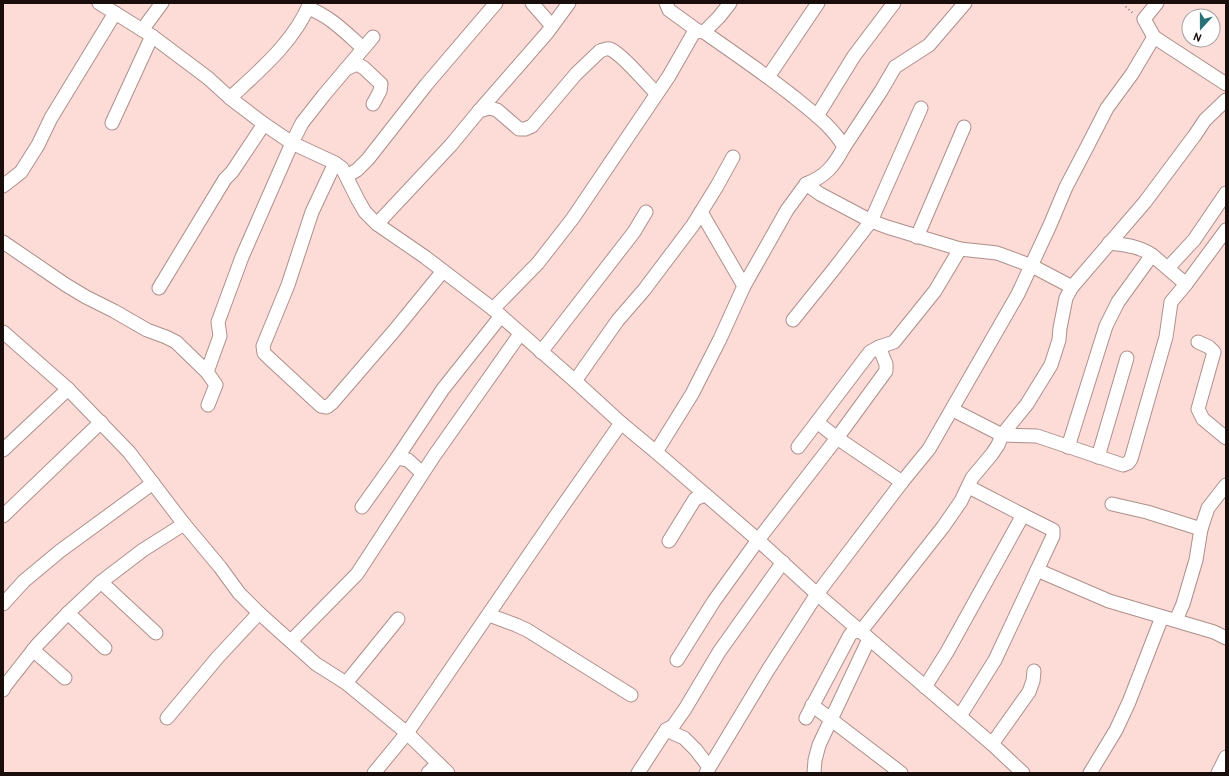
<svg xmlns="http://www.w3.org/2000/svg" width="1229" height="776" font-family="Overpass,sans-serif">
<rect width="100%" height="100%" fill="#fddbd6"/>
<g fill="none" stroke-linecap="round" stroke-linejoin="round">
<!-- minor casing -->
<g stroke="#ae8f8b" stroke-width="15">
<g id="minor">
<path d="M99,3l53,33 56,42 22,20 34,26 28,19 43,20 7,5 16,32 7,12 12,12 48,33 68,52 82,72 46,42 35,29 102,88 59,54 175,150 31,29"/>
<path d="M532,3l20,23"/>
<path d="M666,3l3,7 29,21"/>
<path d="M308,8c22,8 38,25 55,40"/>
<path d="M142,30l20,-27"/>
<path d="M704,32l15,-15 11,-14"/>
<path d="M1154,37l72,47"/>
<path d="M346,69l11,-5 7,4 17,16 -1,7 -7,13"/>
<path d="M768,77l50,-74"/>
<path d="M230,98c30,-28 64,-56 80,-95"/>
<path d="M479,111l68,-78 22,-30"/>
<path d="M817,116l37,-60 40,-53"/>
<path d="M112,123l40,-87"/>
<path d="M844,147l37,-56 14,-24 34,-22 36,-42"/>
<path d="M335,163l-23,49 -24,73 -25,61 1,7 5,5 52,48 6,1 5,-4 62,-72 49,-60"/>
<path d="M347,176l10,-6 11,-11 58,-74 70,-82"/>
<path d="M3,186l18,-14 17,-27 13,-27 64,-105"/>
<path d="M701,212l43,74"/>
<path d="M377,224l74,-79 28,-34 10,-3 8,2 22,19h6l7,-3 44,-52 24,-23c3,-1 7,-3 10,-2 12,5 36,34 46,44"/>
<path d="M917,237l47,-110"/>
<path d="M3,242l63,43 20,12 28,14 33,19 19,7 10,5 31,30"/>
<path d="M1152,255l34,29"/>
<path d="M1168,268l26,-28 32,-47"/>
<path d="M1072,287l73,-85 50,-67 10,-15 21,-20"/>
<path d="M159,288l66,-109 7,-7 32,-48"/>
<path d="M493,309l45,-46 35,-45 96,-142 24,-42 5,-3 6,1c30,21 61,42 90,65 18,15 38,29 50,50 -10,19 -18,29 -38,37l14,10 51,27 16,6 73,22 37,4 35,13 40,21 -6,11 -6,30 -1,12 -8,25 -24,39 -25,31 -4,10 -6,9 -20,24 -11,23 -18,26 -82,104 -8,1 -3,3 -44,83"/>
<path d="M793,320l41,-51 37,-48 50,-113"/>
<path d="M3,332l65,57 61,63 55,72 36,43 19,26 20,20 57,51 30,19 61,50 41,40"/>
<path d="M1198,342l11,5 5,5 -16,57 5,10 23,19"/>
<path d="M541,352l93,-120 12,-20"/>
<path d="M575,381l43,-61 26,-30 49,-65 24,-39 16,-29"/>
<path d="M208,405l8,-20 -9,-13 13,-36 -2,-14 24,-65 50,-114 10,-20 22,-28 49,-58"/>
<path d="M953,410l49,25 35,1 86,29 5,-2 3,-4 35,-122 5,-35 15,-18 40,-54"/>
<path d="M817,422l20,16 65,44"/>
<path d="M798,447l72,-95 9,-5 15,-5 41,-51 25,-42"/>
<path d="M1068,447l38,-121 12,-24 34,-47c-13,-9 -27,-10 -43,-12"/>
<path d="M3,450l65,-61"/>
<path d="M656,452l36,-58 28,-55 24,-53 43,-76 19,-26"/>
<path d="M1098,457l29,-99"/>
<path d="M397,458l11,2 14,13"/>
<path d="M1112,504l35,8 54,17"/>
<path d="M362,507l35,-49 46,-69 58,-73"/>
<path d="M3,516l98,-94"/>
<path d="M669,541l26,-42 10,-4"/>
<path d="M1037,570l72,31 105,31 12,6"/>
<path d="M101,582l55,51"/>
<path d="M3,604l21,-23 36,-30 93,-68"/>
<path d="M68,613l37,35"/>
<path d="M489,615l27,10 11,5 104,65"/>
<path d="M1176,620l7,-16 13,-44 5,-31 7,-21 18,-23"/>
<path d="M291,641l66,-67 77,-118 86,-122"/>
<path d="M33,650l32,28"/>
<path d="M677,660l37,-59 44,-61 79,-102 49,-67v-7l-7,-17"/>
<path d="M346,683l52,-64"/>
<path d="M925,687l22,-35 76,-137 -54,-28"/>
<path d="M3,690l2,-4 33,-42 30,-31 33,-31 42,-32 41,-26"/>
<path d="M812,705l89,68"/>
<path d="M960,716l35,-56 58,-124v-6l-30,-15"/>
<path d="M167,718l51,-61 41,-44"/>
<path d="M666,730l7,-4 12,-17 34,-57 64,-90"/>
<path d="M992,744l37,-52 4,-11 1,-10"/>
<path d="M374,773l33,-40 148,-216 66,-94"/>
<path d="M428,773l10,-10"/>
<path d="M638,773l28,-43 18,8 12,12 13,17"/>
<path d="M706,773l62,-103 49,-76 85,-112 27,-33 89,-155 32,-69 16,-38 22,-42 19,-37 25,-34 22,-37 -10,-18 13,-16"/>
<path d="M814,773l1,-13 4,-15 50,-106"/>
<path d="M1090,773l26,-43 13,-28 33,-85"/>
<path d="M1218,773l8,-16"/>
</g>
</g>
<!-- path -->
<path stroke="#9d8581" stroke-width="2" stroke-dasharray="1 3" stroke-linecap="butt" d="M1124,3l1,3 9,8"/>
<!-- minor -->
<use href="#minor" stroke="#fff" stroke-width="13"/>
</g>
<!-- border -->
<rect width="1229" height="776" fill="none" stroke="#190e0c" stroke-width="8"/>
<!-- north arrow -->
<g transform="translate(1201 28) rotate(201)"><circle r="19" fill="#ffffff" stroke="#a39f9e"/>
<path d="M0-3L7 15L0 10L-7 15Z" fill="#287277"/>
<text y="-6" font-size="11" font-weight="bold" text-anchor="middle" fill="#190e0c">N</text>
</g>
</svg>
